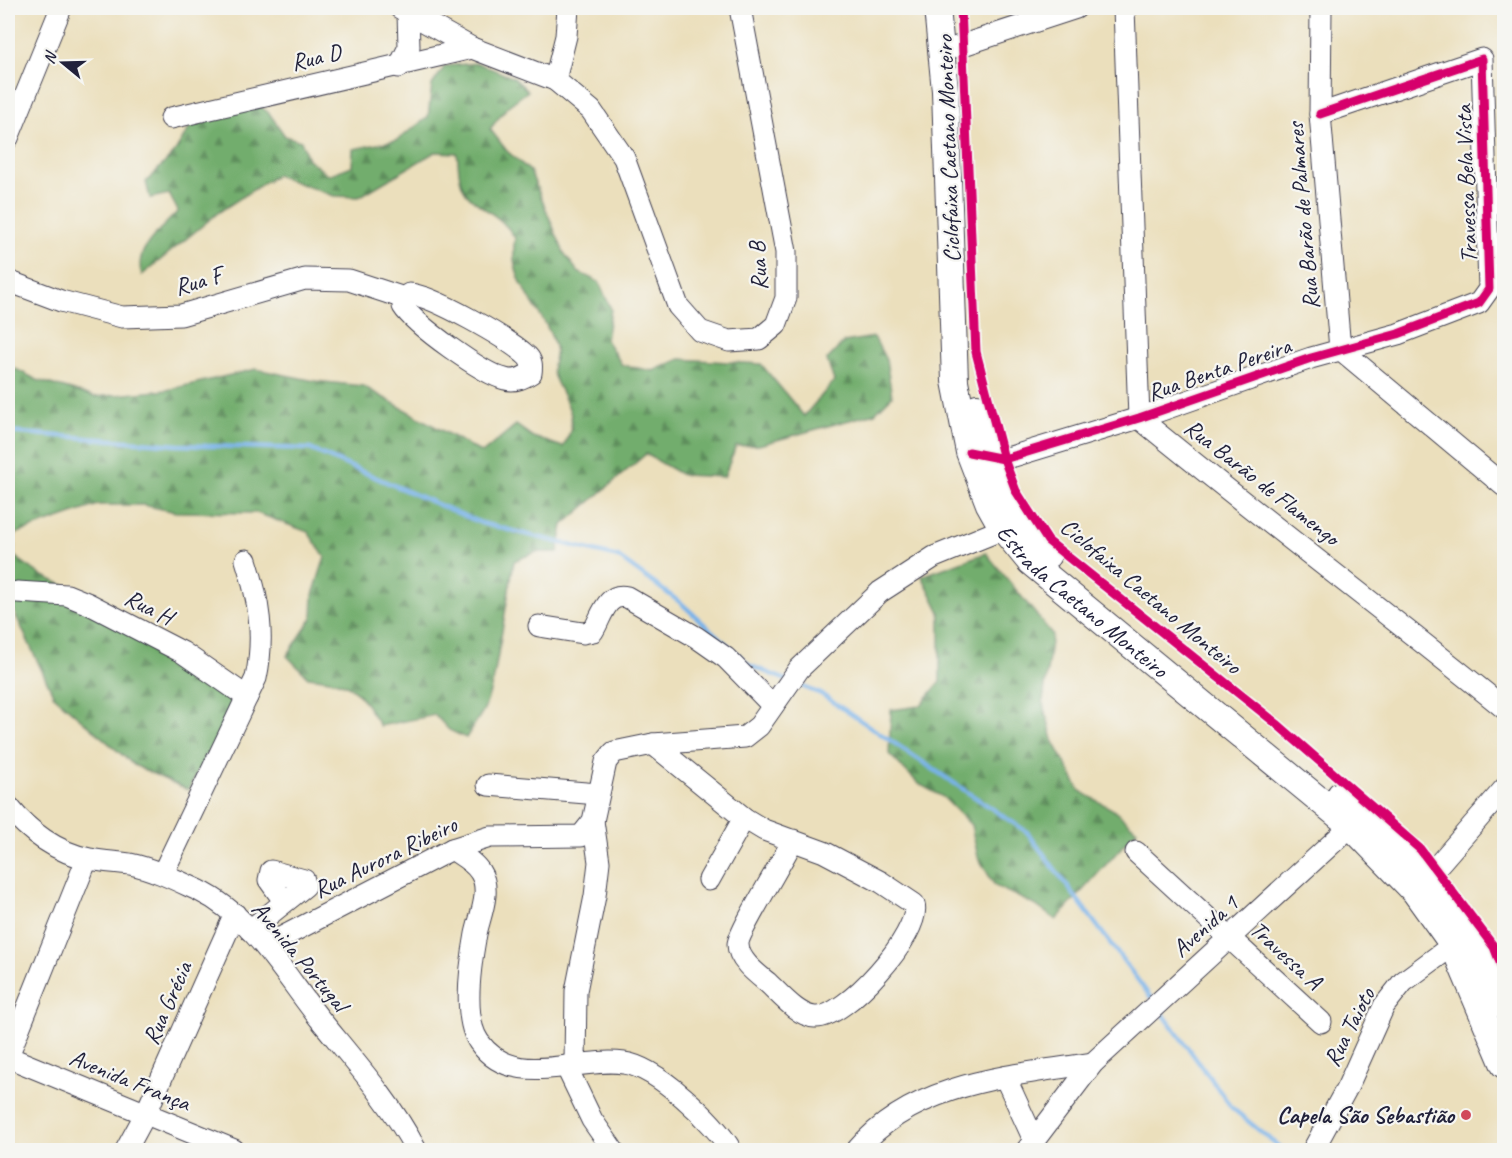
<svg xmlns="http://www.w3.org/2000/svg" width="1512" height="1158" font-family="Caveat,sans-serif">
<defs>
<pattern id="forest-firs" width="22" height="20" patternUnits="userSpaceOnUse" patternTransform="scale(1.5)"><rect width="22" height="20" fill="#72ad6d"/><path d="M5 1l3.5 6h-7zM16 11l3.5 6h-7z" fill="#5d8c5b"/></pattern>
</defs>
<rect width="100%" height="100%" fill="#f6f6f2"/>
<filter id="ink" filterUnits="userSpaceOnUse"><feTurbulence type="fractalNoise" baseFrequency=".0167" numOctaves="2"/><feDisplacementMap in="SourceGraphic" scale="12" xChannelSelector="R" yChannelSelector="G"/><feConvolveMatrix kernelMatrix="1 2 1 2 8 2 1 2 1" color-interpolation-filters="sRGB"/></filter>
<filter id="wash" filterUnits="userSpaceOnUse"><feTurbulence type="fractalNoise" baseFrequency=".008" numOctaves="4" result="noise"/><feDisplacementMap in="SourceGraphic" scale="24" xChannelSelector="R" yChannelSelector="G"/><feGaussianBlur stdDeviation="1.35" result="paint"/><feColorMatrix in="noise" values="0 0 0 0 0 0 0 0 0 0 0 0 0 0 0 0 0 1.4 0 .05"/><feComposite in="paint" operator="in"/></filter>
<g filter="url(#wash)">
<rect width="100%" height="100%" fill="#ebdfbc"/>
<!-- forest -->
<g fill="url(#forest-firs)" stroke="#4a6854" stroke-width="1.5">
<path d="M477,63l37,15 14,13 -20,15 -18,23 17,22 23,20 34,82 14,19 21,10 12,27 -5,31 16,25 31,6 27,-12 81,5 43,52 30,-35 -7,-21 17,-18 30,-5 12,23 6,36 -17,17 -116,32 -23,1 -12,31 -42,-2 -36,-21 -83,71 -5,27h-22l-22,9 -20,117 -9,30 -19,30 -17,-8 -14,-15 -55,11c-25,-39 -25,-44 -72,-49l-21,-21 25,-38 1,-23 12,-38 -17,-25 -51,-19 -81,-1 -33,-7h-45l-83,29 -1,22 27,19 24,11 122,80 49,38 -48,86 -54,-25 -80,-69 -46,-97v-234l29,15 58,17 72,-7 89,-21 59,12 48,5 119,67 34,-28 17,12 30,10c19,-32 2,-43 -10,-73 -3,-8 5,-18 2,-27 -11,-41 -49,-62 -40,-109 -15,-25 -33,-27 -48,-44 -9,-11 -8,-28 -10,-41l-22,-1 -76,45 -25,-1 -58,-21 -57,37 -77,63c-10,-26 21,-47 36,-64l-9,-17 -19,4 -4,-16 29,-30 15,-25 27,-15 36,-11 16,12 16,23 16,5 7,18 20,16 24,-9 1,-17 44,-9 31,-23 4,-32 13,-19z"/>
<path d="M986,553l66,81 -9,67 10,39 27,51 32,18 25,21 -81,90 -21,-15 -40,-19 -17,-29 -7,-32 -28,-28 -24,-13 -30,-30 2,-44 29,-4 20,-24v-70l-18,-36z"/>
</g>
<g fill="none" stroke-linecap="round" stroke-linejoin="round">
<!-- stream -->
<g stroke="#78b2e9" stroke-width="4.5">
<path d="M8,432l170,13 132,4 171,74 137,34 63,46 68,62 37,15"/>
<path d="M796,684l25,10 206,138 125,167"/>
<path d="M1161,1011l71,97 51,42"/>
</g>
</g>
</g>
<g filter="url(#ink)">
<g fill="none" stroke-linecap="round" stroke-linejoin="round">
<!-- minor casing -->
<g stroke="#403e4e" stroke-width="23">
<g id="minor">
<path d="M400,8l72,40 83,32 36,30 33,48 54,148 22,25 29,10 30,-2 17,-14 10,-27v-46l-46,-244"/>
<path d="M1124,8l15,410c120,99 245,192 365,290"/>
<path d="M1321,8l-1,106 20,235 164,137"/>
<path d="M957,47l119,-39"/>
<path d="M399,67l10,-20 -1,-34"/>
<path d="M555,80l11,-44 2,-28"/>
<path d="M171,118l301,-70"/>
<path d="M8,138l53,-130"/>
<path d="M8,281l53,20 61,16 59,-2 124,-36 44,1 55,18 -1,8c12,19 80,68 102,73 10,3 18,-1 26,-6 1,-7 1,-12 -4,-17 -18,-17 -95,-61 -118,-62l-5,4"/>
<path d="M976,454l28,5 135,-41 172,-60 87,-24 81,-31 10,-14 -7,-230 -162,55"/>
<path d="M17,592l50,3 22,9 93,48 65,45"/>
<path d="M539,626l44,7 10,-2c9,-14 13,-39 34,-34l69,40 30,21 46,47"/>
<path d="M653,744l91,74 20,12 60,22 57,30 33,22c9,28 -70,116 -99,113 -17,-1 -35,-23 -47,-34 -11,-9 -30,-23 -30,-39 0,-11 47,-87 55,-104"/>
<path d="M488,785l110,9"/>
<path d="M8,806c20,25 49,47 82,53 13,3 27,3 40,5 24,5 46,16 68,26 54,26 85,83 121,128 34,42 72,84 97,132"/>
<path d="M452,849c10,7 22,13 28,23 12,18 0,43 -4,62 -5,27 -14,84 3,108 34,49 97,14 145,21 33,4 90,59 107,87"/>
<path d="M1136,852l185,170"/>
<path d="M163,873l93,-195c9,-42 3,-78 -10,-118"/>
<path d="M709,880l35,-62"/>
<path d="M1419,887l85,-98"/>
<path d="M250,930l55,-44 -1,-6 -33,-9 -2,9 15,21"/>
<path d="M265,946l187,-97 38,-12 91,-1 12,-15 13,-59 8,-10 39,-8 92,-7 14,-11 40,-57 81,-77 54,-35 69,-28"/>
<path d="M8,1056l79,-197"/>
<path d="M8,1057l226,93"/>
<path d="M575,1064l1,-73 19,-95 4,-34 -6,-41"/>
<path d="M566,1066l26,54 21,30"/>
<path d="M1005,1077l29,63"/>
<path d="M126,1150l20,-37 89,-199"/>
<path d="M857,1150c57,-68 153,-74 236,-87"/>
<path d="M1027,1150l66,-87 258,-237"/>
<path d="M1313,1150l35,-64 36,-80 19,-24 50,-37"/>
</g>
</g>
<!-- major casing -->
<g stroke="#403e4e" stroke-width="28">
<g id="major">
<path id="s1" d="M937,8l8,83 10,290 14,71 20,52 14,25 27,33 321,264 27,28 37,38 38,53 51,120"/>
<path d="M977,407c9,47 32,117 71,148"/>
<path d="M1340,795c31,26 65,50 90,81 31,39 55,83 74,129"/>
</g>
</g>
<!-- minor -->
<use href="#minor" stroke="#fff" stroke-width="21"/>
<!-- major -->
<use href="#major" stroke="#fff" stroke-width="26"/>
<!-- cycleway casing -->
<g stroke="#f6f6f2" stroke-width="13">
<g id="cycleway">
<path d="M961,8l15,344 28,107 12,32 32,50 229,183 143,125 74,98 10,26"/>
<path d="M969,452l35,7 135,-41 172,-60 87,-24 81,-31 10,-14 -7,-230 -162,55"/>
</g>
</g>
<!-- cycleway -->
<use href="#cycleway" stroke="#d6006c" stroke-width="9"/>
</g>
</g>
<!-- markers -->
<circle fill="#d1495b" stroke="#f6f6f2" stroke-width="2" cx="1466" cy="1115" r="6"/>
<g text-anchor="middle" stroke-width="4.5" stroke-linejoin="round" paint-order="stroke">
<!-- street labels -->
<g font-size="24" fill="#22223b" stroke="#f6f6f2">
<text transform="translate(316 57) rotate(-13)" y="8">Rua D</text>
<text transform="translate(948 149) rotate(-92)" y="8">Ciclofaixa Caetano Monteiro</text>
<text transform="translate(1466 184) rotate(-92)" y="8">Travessa Bela Vista</text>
<text transform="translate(1303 216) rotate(-95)" y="8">Rua Barão de Palmares</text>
<text transform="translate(758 266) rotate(-93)" y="8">Rua B</text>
<text transform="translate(198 281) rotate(-16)" y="8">Rua F</text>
<text transform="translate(1219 369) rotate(-19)" y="8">Rua Benta Pereira</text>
<text transform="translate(1262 482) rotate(38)" y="8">Rua Barão de Flamengo</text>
<text transform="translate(1151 596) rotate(40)" y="8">Ciclofaixa Caetano Monteiro</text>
<text dy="8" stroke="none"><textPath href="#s1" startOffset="638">Estrada Caetano Monteiro</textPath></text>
<text transform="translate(149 607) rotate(27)" y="8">Rua H</text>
<text transform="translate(385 857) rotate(-26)" y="8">Rua Aurora Ribeiro</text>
<text transform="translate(1205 926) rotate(-42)" y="8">Avenida 1</text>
<text transform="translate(1286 955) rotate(43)" y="8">Travessa A</text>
<text transform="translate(300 956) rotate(50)" y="8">Avenida Portugal</text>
<text transform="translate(167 1003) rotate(-66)" y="8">Rua Grécia</text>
<text transform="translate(1349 1027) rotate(-63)" y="8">Rua Taioto</text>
<text transform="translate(130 1080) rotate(22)" y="8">Avenida França</text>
</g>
<!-- poi labels -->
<g font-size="24" font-weight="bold" fill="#22223b" stroke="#f6f6f2" text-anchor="end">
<text x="1454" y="1123">Capela São Sebastião</text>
</g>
</g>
<!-- margin -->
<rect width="1512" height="1158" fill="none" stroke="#f6f6f2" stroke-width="30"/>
<!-- north arrow -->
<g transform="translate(63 63) rotate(289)" stroke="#f6f6f2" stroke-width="4.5" paint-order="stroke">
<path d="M0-4.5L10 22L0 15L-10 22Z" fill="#22223b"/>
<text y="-9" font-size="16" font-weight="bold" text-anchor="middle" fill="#22223b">N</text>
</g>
</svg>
